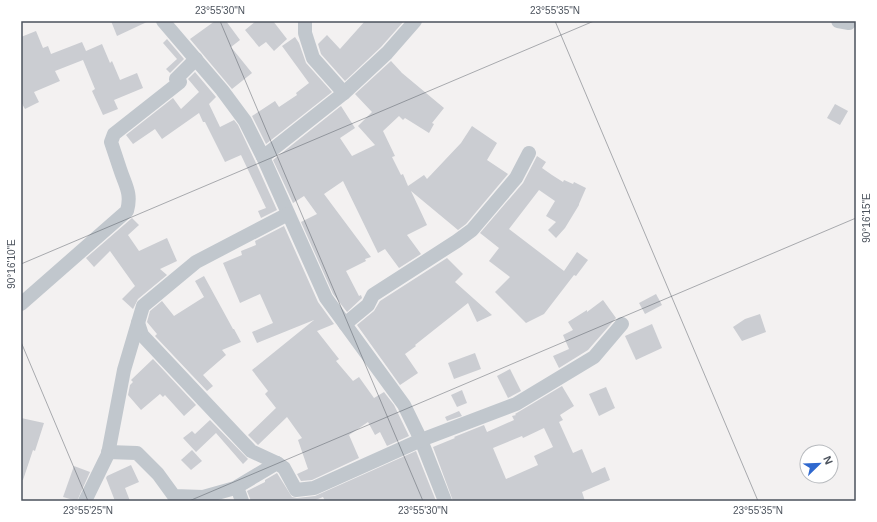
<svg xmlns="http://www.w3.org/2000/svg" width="877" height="522" font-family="Helvetica,sans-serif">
<rect width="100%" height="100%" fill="#f3f1f1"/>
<!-- building -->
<g fill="#cbcdd2" fill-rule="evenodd">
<path d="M111,21h38l-32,15z"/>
<path d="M215,21h11l14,19 -9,7 21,26 -20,16 -42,-50z"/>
<path d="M256,21h17l14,18 -13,12 -8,-9 -7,5 -14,-17z"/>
<path d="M365,21h39l-23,26 -36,34 -24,-27 -3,-10 9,-9 13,14z"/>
<path d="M36,31l7,17 5,-2 3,8 31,-12 4,9 16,-7 8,19 2,-2 8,19 17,-7 6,15 -29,12 4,9 -15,6 -11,-24 3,-2 -12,-29 -28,11 5,10 -26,11 5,10 -14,7 -4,-7v-65z"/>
<path d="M295,37l4,6 7,20 26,29 -66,52 -14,-28 23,-15 4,6 18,-12 -1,-2 13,-10 -27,-37z"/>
<path d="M167,39l17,20 -14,14 -4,-4 11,-10 -14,-16z"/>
<path d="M391,61l11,12 42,35 -12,15 2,1 -5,9 -24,-15 -2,2 -4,-4 -16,15 12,25 -3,1 9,18 2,-1 5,12 16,-11 3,4 34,-36 11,-17 25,17 -10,17 21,14 -42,50 -8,6 -47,-39 16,34 -20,10 14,19 -22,14 -14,-19 -7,4 -35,-72 -19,13 47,63 -6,2 1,2 -20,10 13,25 2,-1 1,3 -15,14 -14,-18 -32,-72 16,-8 -13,-18 -11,7 -20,-43 68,-54 14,22 -15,10 12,18 23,-11 -17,-19 14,-14 -17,-18z"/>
<path d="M195,72l21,25 -7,7 11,23 14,-7 4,5 17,36 22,49 -16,8 -3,-7 8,-3 -25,-53 -16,7 -20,-40h-2l-4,-9 -37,26 -7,-10 -22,15 -7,-9 47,-37 8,11 18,-17 -11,-13z"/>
<path d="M835,104l13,7 -8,14 -13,-7z"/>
<path d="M537,156l9,6 -4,6 10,7 11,7 1,-2 9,4 1,-2 12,6 -7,16v1l-14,23 -9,10 -8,-8 8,-8 -10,-6 9,-15 -16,-11 -30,39 55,42 13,-19 11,8 -12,16 -2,-1 -30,39 -18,9 -31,-31 15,-15 -21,-16 10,-13 -19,-15 43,-50z"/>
<path d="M132,218l7,7 -11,10 11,16 28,-13 10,23 -17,8 7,6 -29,24 -5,10 -11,-10 13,-13 -25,-35 -16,16 -8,-9z"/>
<path d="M284,226l34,76 16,22 -17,7 22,28 -3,2 17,20 6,-4 15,21 10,-6 10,13 15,31 -22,10 -7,-14 -5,3 -7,-13 -19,13 10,23 -47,22 -11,1 -4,-7 11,-5 -10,-29 4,-2 -15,-21 -29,28 -10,-10 28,-27 -11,-14 3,-3 -16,-21 62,-50 -57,23 -5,-11 21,-9 -13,-29 -20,9 -17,-40 19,-8 -1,-4 15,-6 -1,-4z"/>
<path d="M447,258l16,16 -8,8 37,33 -15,7 -9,-19 -53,42 1,1 -11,8 13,19 -18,12 -43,-60 17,-14 6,-10z"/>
<path d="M204,276l29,53h1l7,13 -19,8 4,5 -23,20 10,11 -6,5 -52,-55 2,-2 -10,-12 3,-11 12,-10 12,15 30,-19 -9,-16z"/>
<path d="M656,294l6,11 -17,9 -6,-11z"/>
<path d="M603,300l13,18 -28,32 -29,18 -6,-12 16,-7 -6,-14 10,-5 -5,-8 19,-12v2z"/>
<path d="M760,314l6,18 -24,9 -9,-14 12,-8z"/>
<path d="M652,324l10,24 -26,12 -11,-24z"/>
<path d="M475,353l6,16 -27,10 -6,-16z"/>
<path d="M153,359l43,46 -12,11 -19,-21 -2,2 -3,-3 -19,16 -13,-15 2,-10 3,-3 -2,-2z"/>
<path d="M510,369l11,22 -13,7 -11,-22z"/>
<path d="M562,386l12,20 -14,9 3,5 -4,2 14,31 9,-4 10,24 13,-6 5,13 -28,12 3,9h-132l-20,-54 22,-9 -1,-1 30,-12 3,7 27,-12 -2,-4 4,-1 -1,-1zM544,428l9,19 -19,9 4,9 -32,14 -13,-31 29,-12 1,2z"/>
<path d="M606,387l9,21 -16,8 -10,-22z"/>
<path d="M462,390l5,13 -10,4 -6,-12z"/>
<path d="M459,411l3,5 -15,5 -2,-4z"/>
<path d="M21,418l23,5 -9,28 -2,-1 -10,30h-2z"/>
<path d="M210,420l38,39 -5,5 -27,-31 -20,19 -13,-14 9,-7 3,3z"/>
<path d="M192,450l10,11 -11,9 -10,-10z"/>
<path d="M416,451l20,50h-111l-2,-4 -10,4h-62l-4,-10 18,-9v-2l12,-7 15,24 5,1 18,-2z"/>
<path d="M131,465l8,17 -14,6 5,13h-15l-9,-23 1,-2z"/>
<path d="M74,466l16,6 -13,29 -14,-4z"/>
</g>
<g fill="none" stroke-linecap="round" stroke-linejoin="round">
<!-- street -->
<g stroke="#c1c7cd" stroke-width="14">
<path d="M163,21l59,69 23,31 18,36 63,141 78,107 17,35 24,61"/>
<path d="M838,21l11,2"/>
<path d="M344,93l43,-40 28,-32"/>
<path d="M263,157l81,-64 -31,-35 -8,-25v-12"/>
<path d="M21,304l106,-93c5,-18 -2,-26 -7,-42 -3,-9 -6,-18 -9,-27l3,-8 66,-52 -4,-3 20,-20"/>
<path d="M138,323l4,12 109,116 26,12"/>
<path d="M345,324l23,-19 5,-10 84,-54 15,-11 44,-52 13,-25"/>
<path d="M108,452l29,1 21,21 16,22 29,1 32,-9 42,-25 7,5 12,22 18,-2 107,-48 95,-36 78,-47 28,-33"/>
<path d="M237,487l5,14"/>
<path d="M85,501l23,-47 16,-84 19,-64 53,-44 92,-48"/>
</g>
</g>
<!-- ticks -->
<path fill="none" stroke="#4b525c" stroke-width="1" stroke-opacity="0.45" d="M220,21l203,480M555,21l203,480M21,264l573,-243M21,342l67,159M189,501l667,-283"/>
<!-- border -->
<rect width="877" height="522" fill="none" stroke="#ffffff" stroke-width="44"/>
<!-- north arrow -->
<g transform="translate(819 464) rotate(67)"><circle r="19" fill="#ffffff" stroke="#b7babe"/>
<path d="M0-3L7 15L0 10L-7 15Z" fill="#2f68ce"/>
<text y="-6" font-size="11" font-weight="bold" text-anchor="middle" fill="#4b525c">N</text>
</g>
<rect x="22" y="22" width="833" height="478" fill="none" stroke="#4b525c" stroke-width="1.5"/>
<g font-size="10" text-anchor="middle" fill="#4b525c">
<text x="220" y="14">23°55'30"N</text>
<text x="555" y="14">23°55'35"N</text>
<text transform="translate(866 218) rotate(-90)" y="4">90°16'15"E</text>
<text transform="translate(11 264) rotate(-90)" y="4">90°16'10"E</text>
<text x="88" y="514">23°55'25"N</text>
<text x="423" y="514">23°55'30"N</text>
<text x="758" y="514">23°55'35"N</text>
</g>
</svg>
